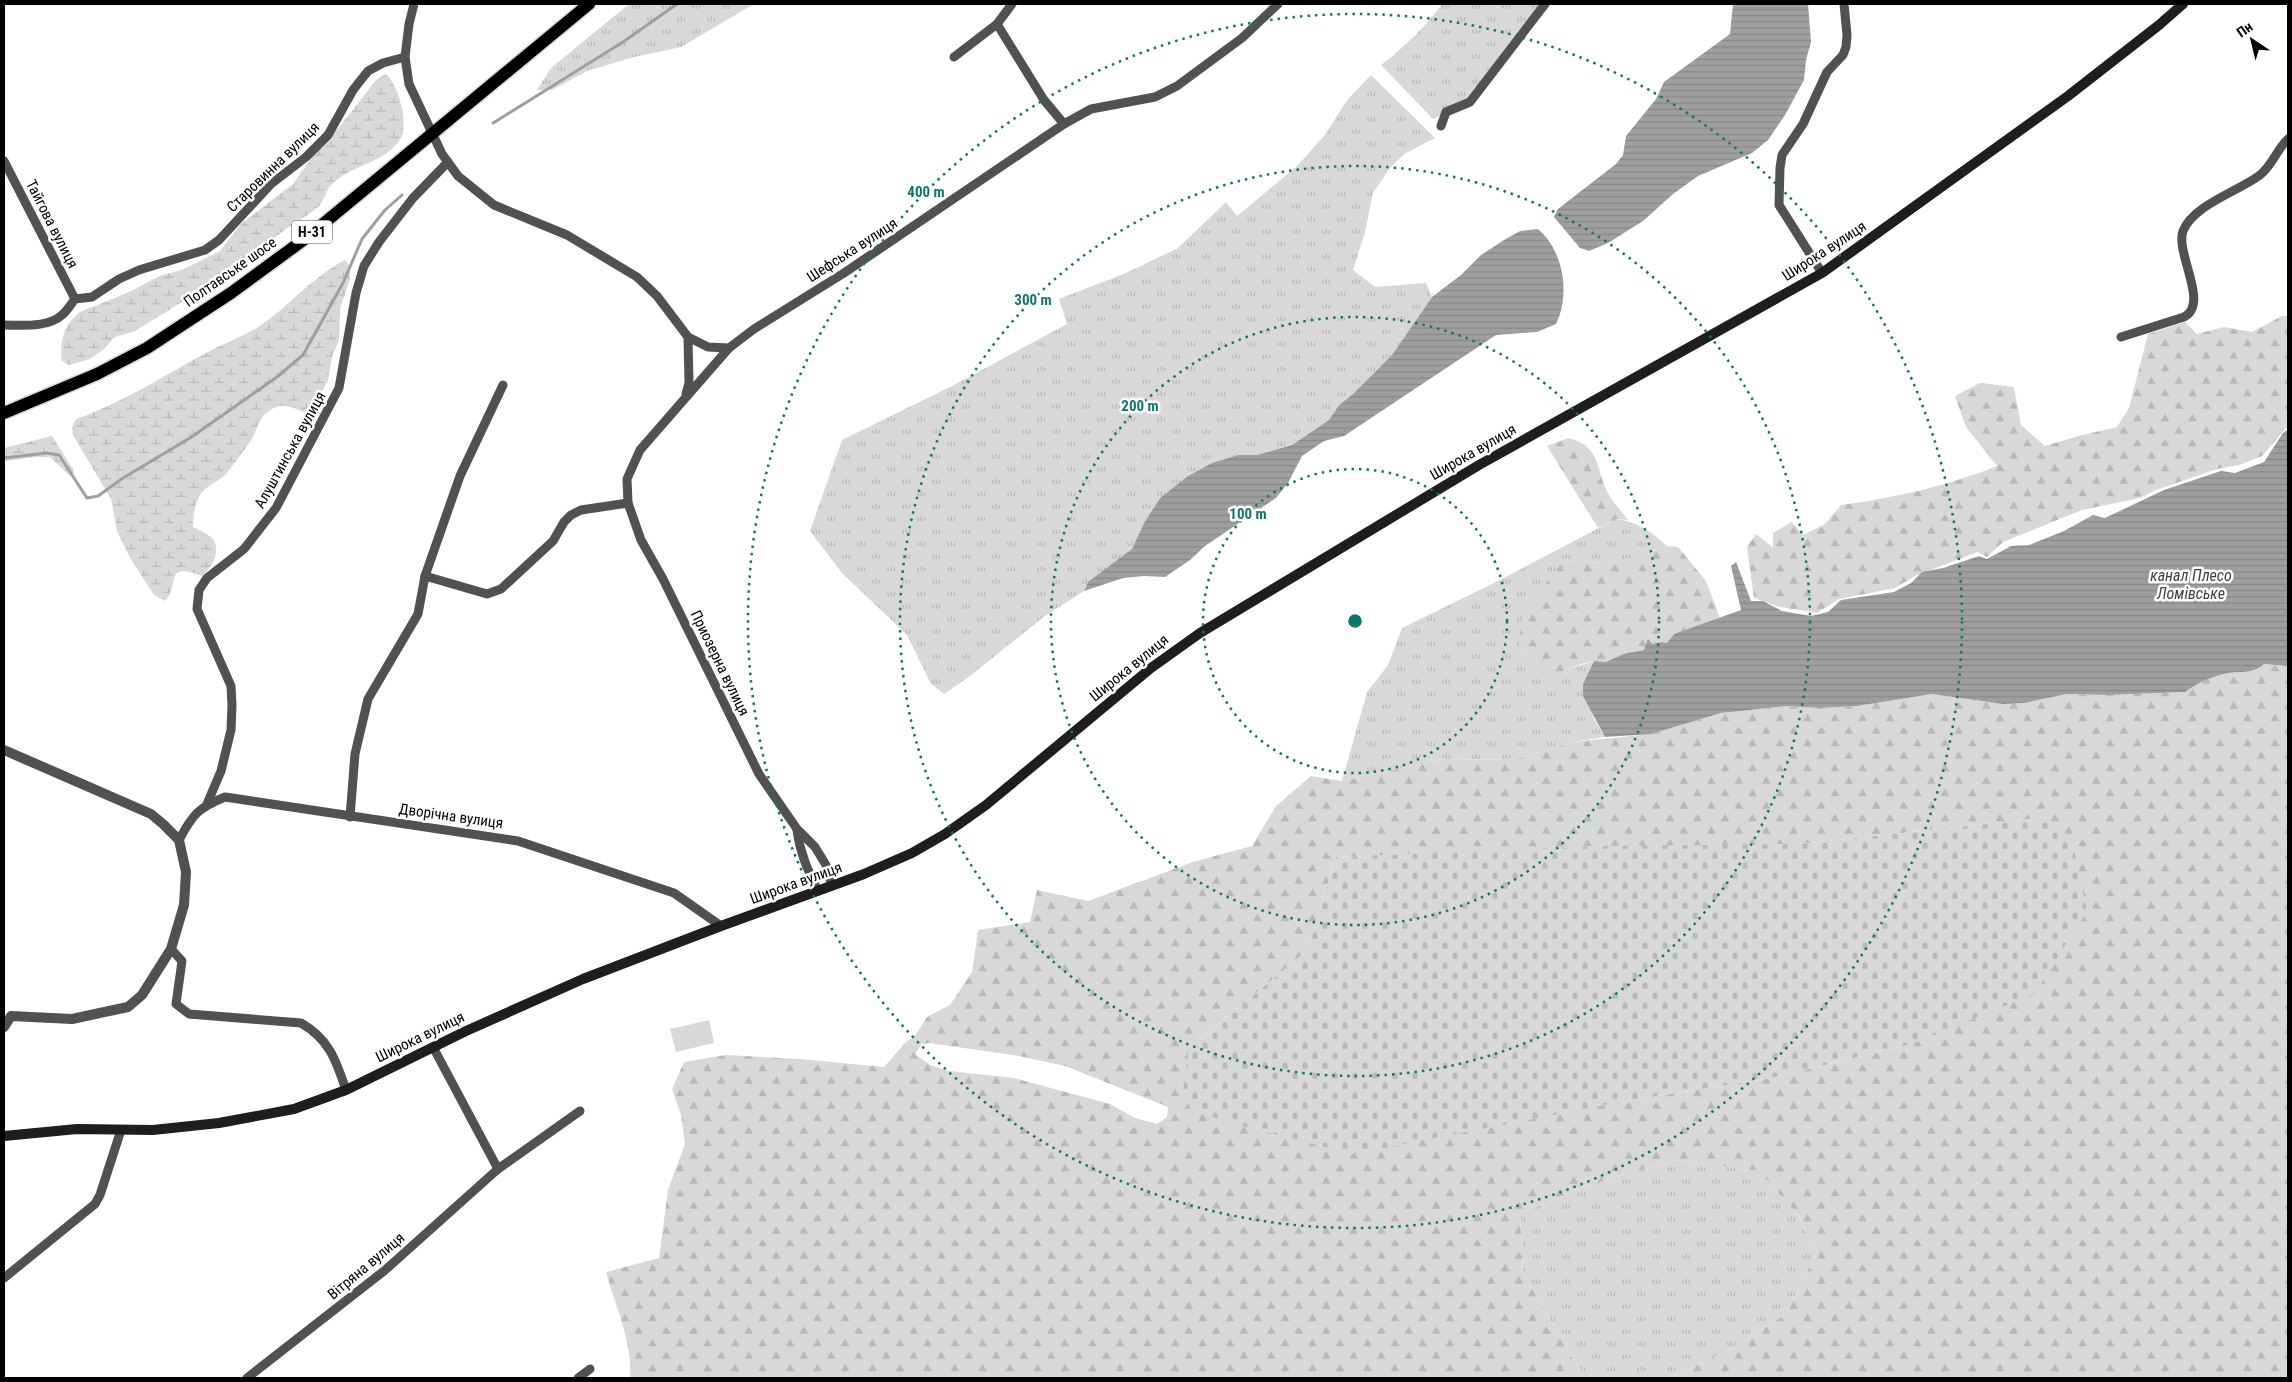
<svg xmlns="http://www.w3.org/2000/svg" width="2292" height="1382" font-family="'Roboto Condensed',sans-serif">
<defs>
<pattern id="grass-tufts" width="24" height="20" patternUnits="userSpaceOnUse" patternTransform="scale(1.25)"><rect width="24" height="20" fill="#d8d8d8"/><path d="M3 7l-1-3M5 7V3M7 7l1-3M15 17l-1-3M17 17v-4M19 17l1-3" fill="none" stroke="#b8b8b8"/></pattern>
<pattern id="forest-firs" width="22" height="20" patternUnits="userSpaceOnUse" patternTransform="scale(1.25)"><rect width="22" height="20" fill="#d8d8d8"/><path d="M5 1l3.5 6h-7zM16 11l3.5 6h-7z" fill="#b8b8b8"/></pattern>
<pattern id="wetland-marsh" width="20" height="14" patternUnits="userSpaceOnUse" patternTransform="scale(1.25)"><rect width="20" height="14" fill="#d8d8d8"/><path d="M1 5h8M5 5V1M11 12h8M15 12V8" fill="none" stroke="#b8b8b8"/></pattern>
<pattern id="cemetery-stones" width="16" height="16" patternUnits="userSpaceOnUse" patternTransform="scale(1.25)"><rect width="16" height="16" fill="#d8d8d8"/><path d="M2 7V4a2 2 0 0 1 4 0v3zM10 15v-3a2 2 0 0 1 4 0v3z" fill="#b8b8b8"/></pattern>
<pattern id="water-rules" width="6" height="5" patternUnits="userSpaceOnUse" patternTransform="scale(1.25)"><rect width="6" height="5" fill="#9f9f9f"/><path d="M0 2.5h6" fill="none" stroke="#878787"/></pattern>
</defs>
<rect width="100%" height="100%" fill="#fff"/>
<!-- grass -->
<g fill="url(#grass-tufts)">
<path d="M629,4h125l-73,43 -47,10 -47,14 -35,19h-15l14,-22z"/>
<path d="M1442,4h99l-73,98 -35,17 -52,-54c23,-18 44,-37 61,-61z"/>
<path d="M1371,75l64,63 -31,16 -14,14 -17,25 -8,39 -12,38 22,17 51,-4 6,14 -40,58 -39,39 -14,11 -10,15 -37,25 -35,10h-19l-26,8 -24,13 -28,22 -16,25 -12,26 -7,7 -37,26 -4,9 -39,25 -79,63 -22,15 -13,-10 -24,-49 -65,-62 -32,-42 32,-91 110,-54 115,-62 -8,-25 67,-26 52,-25 48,-46 11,14 59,-49 28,-31 24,-37z"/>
<path d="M1616,519c20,2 37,14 51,27l-53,18 -44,-4 -51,85 13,19 21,10 41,-13 -11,23 11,35 11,18 -32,5 -60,18 -68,-1 -103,22 25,-89 21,-27 14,-37 96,-47z"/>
<path d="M1676,1160l83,11 39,44 19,37 -32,63 -63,39 -54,24h-84l-61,-105 -3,-59 63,-27z"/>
</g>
<!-- forest -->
<g fill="url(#forest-firs)" fill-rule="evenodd">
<path d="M2282,316h6v110l-26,30 -23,9 -22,4 -61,21 -16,8 -58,12 -79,32 -16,15 -10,-5 -62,24 -20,12 -56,11 -22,14 -37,-6 -26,-9 -7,-51 9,-13 17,14v-15l19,-11 11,13 22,-11 16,-19c53,-7 106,-19 156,-39l-31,-39 -11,-31 25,-13 34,4 7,38 24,21 33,-10 39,-9 12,-19 19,-74 37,-12 12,12 27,-7 28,5z"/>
<path d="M1569,438c33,9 26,32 40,57 5,8 13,17 19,25l-12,-1 -18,9 -51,-82z"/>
<path d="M1667,546l11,1 28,34 14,37 -46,16 -7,9 -6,-1 -9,2 -8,6 -21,4 -17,8 -12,-1 -13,3 -28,11 -21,-11 -13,-19 2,-23 12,-21 27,-36 10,-5 44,4z"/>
<path d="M2264,664l24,2v712h-620l54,-24 63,-39 32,-63 -19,-37 -39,-44 -83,-11 -93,27 -63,27 3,59 61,105h-954c3,-35 -15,-73 -24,-106l53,-14 9,-68 17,-46 -4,-29 -9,-26 12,-27 42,-7 74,4 84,8 22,-25 9,-6 12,-19 23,-12 22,-33 6,-42 52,-8 7,-32 51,11 105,-39 59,-16 24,-40 35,-30 31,5 103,-22 68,1 60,-18 78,-8 70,-21 66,-7 32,2 38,-2 75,-12 71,10 21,-1 43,-9 41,1 77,-3c12,-9 28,-16 42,-19 14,-2 27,1 37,-9zM2041,818l-129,226 -141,34 -151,24 -431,-54 118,-97 29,-94 464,-13zM929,1043l90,13 46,10 103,41 -1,10 -10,7 -22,-6 -25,-14 -96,-26 -65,-7 -19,-6 -15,-11 7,-10z"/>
</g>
<!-- wetland -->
<g fill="url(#wetland-marsh)">
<path d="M386,74c12,10 23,50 15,64 -14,24 -47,26 -68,45 -8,7 -8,18 -16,25 -13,10 -28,18 -40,28 -44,36 -94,65 -142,95l-20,6 -11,12 -14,10 -21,6 -7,-4c-3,-19 2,-37 18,-49l47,-19 35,-18 20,-5 38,-19 22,-28 51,-39 22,-31 25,-27 37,-47z"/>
<path d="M345,260l5,6v13l-10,30 -1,31 -7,17 -4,24 -11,19 -5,17c-13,-7 -29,-17 -43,-6 -9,5 -12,18 -16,26 -8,13 -19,27 -28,38 -9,9 -20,10 -26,22 -5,10 -6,20 -6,30 6,3 13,6 18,10 12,11 1,31 -9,39 -40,-15 -21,10 -37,25l-11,-6 -25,-39 -12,-25 -6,-32 -38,-64 -1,-8 4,-8c46,-16 87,-43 130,-66 19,-10 40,-17 58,-30 28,-20 50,-47 81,-63z"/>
<path d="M52,436l21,33 1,4 -4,3 -20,-19h-13l-33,4v-13z"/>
</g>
<!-- cemetery -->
<path fill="url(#cemetery-stones)" d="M2041,818l31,23 15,70 -53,83 -122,50 -141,34 -151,24 -267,52 -123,-31 -39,-13 -8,-19 6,-43 118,-97 29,-94 270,-11 194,-2z"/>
<!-- pitch -->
<path fill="#d8d8d8" d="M709,1020l5,23 -38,9 -6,-23z"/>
<!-- water -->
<g fill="url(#water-rules)">
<path d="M1733,4h75l3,38 -5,18 -2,20 -19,35 -17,25 -16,13 -54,23 -25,18 -30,27 -35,22 -19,8 -9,-3 -26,-31 4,-8 58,-45 7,-9 3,-19 30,-37 8,-17 66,-48z"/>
<path d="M1538,229c25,21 33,65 18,95l-19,8 -41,3 -152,101 -20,5 -22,15 -14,27 -12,15 -71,48 -15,14 -25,17 -21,-1 -21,2 -39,13 4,-9 44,-33 12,-26 16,-25 28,-22 24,-13 26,-8h19l35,-10 37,-25 10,-15 14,-11 39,-39 40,-58 29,-22 20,-20 23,-15 16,-9z"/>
<path d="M2288,429v237l-24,-2c-10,10 -23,7 -36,9 -15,3 -31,10 -43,19l-77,3 -41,-1 -43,9 -21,1 -71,-10 -75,12 -38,2 -32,-2 -66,7 -70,21 -46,3 -22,-41v-12l11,-23 12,1 17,-8 21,-4 4,-11 4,5 9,-2 6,1 7,-9 67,-24 -10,-44 5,-4 15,39h12l19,10 29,5 17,-4 13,-12 53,-8 17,-9 11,-11 21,-4 36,-12 8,3 24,-13 18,-1 35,-14 29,-16 12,3 59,-28 57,-19 14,2 29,-11 19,-29z"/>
</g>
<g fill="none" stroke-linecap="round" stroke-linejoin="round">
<!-- stream -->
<g stroke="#9f9f9f" stroke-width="3">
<path d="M493,123l130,-81 54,-38"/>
<path d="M4,458l43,-5 12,2 28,43 11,-2 25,-18 67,-40 87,-61 26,-22 40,-72 19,-44 23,-29 17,-15"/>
</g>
<!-- primary casing -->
<g stroke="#dbdbdb" stroke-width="15">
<path id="primary" d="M4,413l93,-39 50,-26 84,-55 75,-55 283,-234"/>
</g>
<!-- minor -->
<g stroke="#515151" stroke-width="9">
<path d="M414,4l-5,20 -4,33 4,27 33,70 16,22 36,29 73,30 70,42 20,19 31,41 1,46 -3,11"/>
<path d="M997,24l47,76 20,24"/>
<path d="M954,57l43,-33 15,-20"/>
<path d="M1441,126l5,-14 24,-10 75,-98"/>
<path d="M4,161l71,138"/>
<path d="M1822,273l-43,-68 1,-37 2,-13 21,-31 24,-52 16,-17 3,-8 1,-12 -3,-31"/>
<path d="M4,325c17,0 44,3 58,-10 5,-4 9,-11 13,-16l17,-2 27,-18 20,-9 66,-20 14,-10 52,-56 35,-27 22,-22 25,-45 15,-19 15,-8 22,-6"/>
<path d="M688,337l20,10 21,1"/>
<path d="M2121,337l63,-20c26,-13 -9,-64 -1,-86 10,-26 56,-40 77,-56 12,-9 17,-26 28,-36"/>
<path d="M425,576l62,18 14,-5 52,-48 11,-19 7,-7 10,-5 47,-7"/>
<path d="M207,804l14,-33 10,-41 1,-25 -1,-19 -34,-77 2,-19 8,-12 37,-29 32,-41 63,-120 17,-95 8,-27 15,-24 34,-44 35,-36"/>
<path d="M350,817l5,-63 13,-55 50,-85 7,-38 35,-100 43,-91"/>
<path d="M797,830c3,23 11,41 21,61"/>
<path d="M179,840c14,-26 19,-32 46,-43l293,44 156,52 47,33"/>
<path d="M832,886l-6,-21 -11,-18 -18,-18 -38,-55 -96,-195 -22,-39 -13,-37 -1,-24 13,-29 89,-102 25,-19 90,-56 220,-149 27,-15 64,-12 22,-11 65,-48 36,-34"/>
<path d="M171,949l11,12 -6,43 13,10 112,9c28,16 35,37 45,67"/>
<path d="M433,1047l65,122"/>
<path d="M4,1278l91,-74 5,-9 21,-65"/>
<path d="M247,1378l137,-107 114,-102 82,-58"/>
<path d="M578,1378l12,-9"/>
</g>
<!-- tertiary -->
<path stroke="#515151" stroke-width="10" d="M4,750l147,64 12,10 16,16 7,32 -2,33 -13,44 -29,46 -14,12 -56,12 -61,-3 -7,11"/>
<!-- secondary -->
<path stroke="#1e1e1e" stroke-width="10" d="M4,1136l73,-7 76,1 66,-7 75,-14 52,-19 120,-59 117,-52 138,-53 143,-52 48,-21 33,-19 41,-29 165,-137 49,-35 279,-168 343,-192 246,-177 91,-71 24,-21"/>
<!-- primary -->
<use href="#primary" stroke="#000" stroke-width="12"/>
</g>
<!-- distance rings -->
<g fill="none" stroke="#0f766e" stroke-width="2.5" stroke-dasharray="2.5 5">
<circle cx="1355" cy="621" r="152"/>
<circle cx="1355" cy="621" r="304"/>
<circle cx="1355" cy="621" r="455"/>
<circle cx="1355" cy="621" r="607"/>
</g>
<g text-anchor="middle" stroke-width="5" stroke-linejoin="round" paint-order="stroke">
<!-- shield labels -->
<rect fill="#fff" stroke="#4c4c4c" stroke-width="1" x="292" y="220.5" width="40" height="23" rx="4"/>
<g font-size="14" font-weight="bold" fill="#000">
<text x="312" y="237">Н-31</text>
</g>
<!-- street labels -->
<g font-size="15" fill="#000" stroke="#fff">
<text transform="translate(273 167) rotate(-44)" y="5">Старовинна вулиця</text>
<text transform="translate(52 224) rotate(63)" y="5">Тайгова вулиця</text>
<text transform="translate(852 250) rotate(-33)" y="5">Шефська вулиця</text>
<text transform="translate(1824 251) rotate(-33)" y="5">Широка вулиця</text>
<text transform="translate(230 272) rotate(-35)" y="5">Полтавське шосе</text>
<text transform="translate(290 450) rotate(-61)" y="5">Алуштинська вулиця</text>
<text transform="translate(1473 452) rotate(-30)" y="5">Широка вулиця</text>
<text transform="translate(720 663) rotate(64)" y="5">Приозерна вулиця</text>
<text transform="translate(1129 668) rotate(-39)" y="5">Широка вулиця</text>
<text transform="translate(451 816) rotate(8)" y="5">Дворічна вулиця</text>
<text transform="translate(796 883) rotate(-20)" y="5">Широка вулиця</text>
<text transform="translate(420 1037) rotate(-26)" y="5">Широка вулиця</text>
<text transform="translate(366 1266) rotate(-40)" y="5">Вітряна вулиця</text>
</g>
<!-- water labels -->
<g font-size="16" font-style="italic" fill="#404040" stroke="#fff">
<text x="2191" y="581">канал Плесо<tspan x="2191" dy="18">Ломівське</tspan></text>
</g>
</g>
<circle cx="1355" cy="621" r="8" fill="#0f766e" stroke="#fff" stroke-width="2.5"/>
<g font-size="15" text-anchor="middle" font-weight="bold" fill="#0f766e" stroke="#fff" stroke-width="5" stroke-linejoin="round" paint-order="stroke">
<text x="926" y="197">400 m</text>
<text x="1033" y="305">300 m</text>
<text x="1140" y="411">200 m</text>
<text x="1248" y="519">100 m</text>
</g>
<!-- border -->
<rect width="2292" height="1382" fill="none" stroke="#000000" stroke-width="10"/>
<!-- north arrow -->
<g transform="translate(2252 40) rotate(325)" stroke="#ffffff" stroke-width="4" paint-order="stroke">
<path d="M0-4L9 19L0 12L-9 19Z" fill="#000000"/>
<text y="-8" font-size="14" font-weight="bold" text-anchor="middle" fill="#000000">Пн</text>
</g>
</svg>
